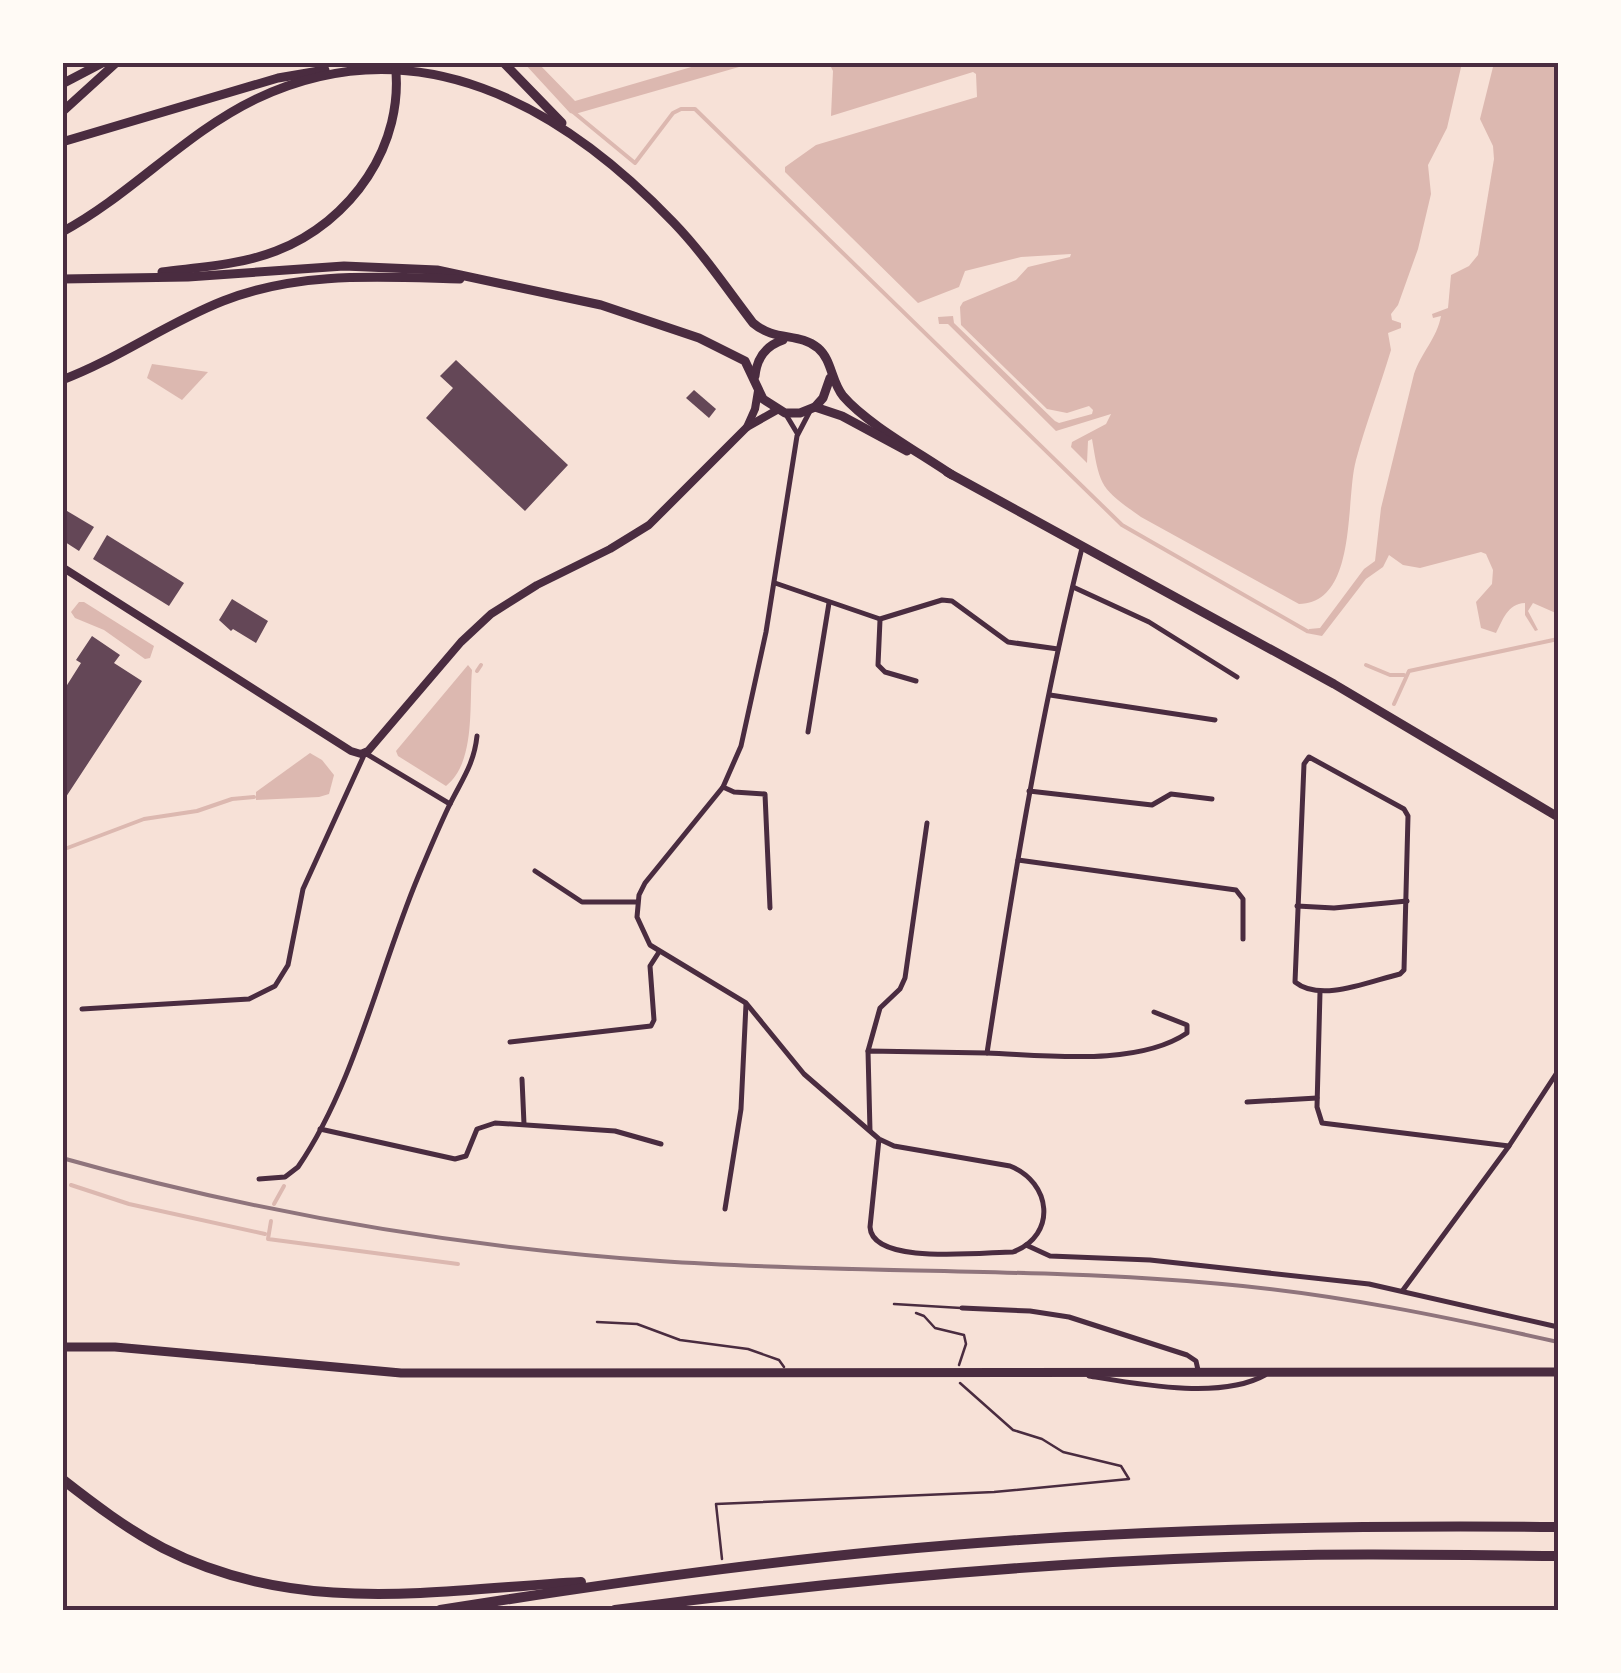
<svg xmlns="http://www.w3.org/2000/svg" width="1621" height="1673" font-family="Arial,sans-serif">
<rect width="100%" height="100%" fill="#f7e1d7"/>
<!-- water -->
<g fill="#dcb8b0">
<path d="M524,63h14l37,38 130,-38h48l-178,51 -5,-1z"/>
<path d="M829,63h633l-15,65 -19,37 3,29 -13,55 -20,56 -7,9 1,6 9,3v5l-13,5 3,17c-11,37 -25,73 -35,110 -11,40 2,143 -57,144l-158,-87c-41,-29 -41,-30 -49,-78l-4,2 -1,22 -16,-16 1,-5 34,-18 5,-10 -55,17 -108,-107h-9l-1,-7 15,-1 1,7 101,98 4,2 33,-9 1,-4 -4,-4 -22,7 -20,-4 -86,-84 -1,-18 3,-5 53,-22 12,-13 42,-10 1,-3 -50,3 -56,14 -6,16 -41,16 -133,-131v-5l31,-22 161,-48 -1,-23 -3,-2 -142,44 2,-45z"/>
<path d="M1494,63h64v202l-4,3 4,3v343l-25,-11 -5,8 10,19 -3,1 -10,-16v-12c-18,1 -22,17 -29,30l-15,-5 -5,-26 16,-18 1,-14 -7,-16 -5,-2 -61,16 -17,-3 -14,-10 -6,12 -17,12 -44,57 -16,-3 3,-4 11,-1 44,-59 11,-8 6,-53 33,-134c7,-21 23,-36 27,-58l-8,2 -1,-4 16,-6 3,-33 18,-9 9,-11 16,-96 -1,-13 -13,-27z"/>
<path d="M152,364l56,8 -26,28 -35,-22z"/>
<path d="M79,602h5l70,44 -4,12 -5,1 -41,-29 -29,-12 -4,-6z"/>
<path d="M468,665l4,5c-3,35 4,92 -26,116l-48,-30 -2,-5z"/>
<path d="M310,753l12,7 12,15 -5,19 -10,3 -63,3v-8z"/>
</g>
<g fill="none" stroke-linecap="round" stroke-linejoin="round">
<!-- stream -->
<g stroke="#dcb8b0" stroke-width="4">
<path d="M572,111l63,52 38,-50 8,-4h14l427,416 185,106"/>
<path d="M1366,665l24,10h14"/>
<path d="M477,671l4,-6"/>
<path d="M1394,704l15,-33 149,-32"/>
<path d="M62,850l82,-31 53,-8 35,-12 22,-2"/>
<path d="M71,1185l58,19 136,30"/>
<path d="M274,1204l10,-18"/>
<path d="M271,1221l-3,18 190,25"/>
</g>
</g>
<!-- building -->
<g fill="#644757">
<path d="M456,360l112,105 -43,46 -99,-93 27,-30 -13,-12z"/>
<path d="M694,390l22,19 -7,9 -23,-20z"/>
<path d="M62,508l32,19 -15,24 -17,-11z"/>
<path d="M107,535l77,48 -15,23 -76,-47z"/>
<path d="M232,599l36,22 -12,22 -23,-14 -2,2 -12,-11z"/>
<path d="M92,636l28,19 -6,8 28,18 -80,122v-110l19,-30 -5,-3z"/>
</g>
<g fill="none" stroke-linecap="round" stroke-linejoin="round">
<!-- path -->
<g stroke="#4a2c40" stroke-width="2.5">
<path d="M916,1313l8,3 11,12 29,7 2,9 -7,21"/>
<path d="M722,1559l-6,-55 278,-12 135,-13 -8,-13 -58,-14 -21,-13 -29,-9 -53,-47"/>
</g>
<!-- service -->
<g stroke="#4a2c40" stroke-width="2.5">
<path d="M894,1304l67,4"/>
<path d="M597,1322l40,2 43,16 68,9 31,11 5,7"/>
</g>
<!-- minor -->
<g stroke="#4a2c40" stroke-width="5">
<path d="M810,411l-13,25 -31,196 -25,114 -18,41 -78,96 -6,12 -2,22 13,28 96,58 58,71 75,65 15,7 116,20c41,16 48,69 3,86 -29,0 -141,14 -143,-25l9,-88"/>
<path d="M785,413l12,20"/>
<path d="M775,583l105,36 62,-19 10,1 56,41 50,7"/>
<path d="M1073,587l76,35 88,55"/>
<path d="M880,620l-2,45 7,7 31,9"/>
<path d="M1050,695l165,25"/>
<path d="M808,732l21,-129"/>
<path d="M1309,757l95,52 4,7 -4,154 -4,4c-30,7 -79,29 -105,8l9,-218z"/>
<path d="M723,787l11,5 31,2 5,114"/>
<path d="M1029,791l123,14 19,-11 41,5"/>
<path d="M1018,860l218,30 7,9v40"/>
<path d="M535,871l47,31h55"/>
<path d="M1297,906l37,2 73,-7"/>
<path d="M1320,992l-3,115 5,16 187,23"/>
<path d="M82,1009l167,-10 26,-13 13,-21 15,-76 62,-136 85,51"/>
<path d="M510,1042l141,-16 3,-6 -4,-54 9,-14"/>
<path d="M868,1051l12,-43 20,-19 5,-11 22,-155"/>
<path d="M987,1053c58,2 150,14 200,-20v-8l-33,-13"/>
<path d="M522,1079l2,45"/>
<path d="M1247,1102l70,-4"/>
<path d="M320,1129l135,30 11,-3 11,-27 18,-6 120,8 46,13"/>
<path d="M870,1131l-2,-80 119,2c26,-170 53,-338 95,-505"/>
<path d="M259,1179l26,-2 13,-10c57,-83 81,-197 120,-290 10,-24 20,-48 31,-71 12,-25 25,-41 28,-70"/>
<path d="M725,1209l16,-100 5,-105"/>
<path d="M1026,1245l24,11 100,4 219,24 189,43"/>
<path d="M1403,1290l106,-144 49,-75"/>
<path d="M962,1308l68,3 39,6 118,38 9,6 2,9"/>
<path d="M1089,1376c49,8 132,24 176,-1"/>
</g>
<!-- tertiary -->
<g stroke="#4a2c40" stroke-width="8">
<path d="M747,427l8,-18 3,-18"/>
<path d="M62,567l289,184 10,3 7,-3 93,-109 30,-28 46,-29 73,-36 39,-24 98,-98 30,-17"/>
</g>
<!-- primary -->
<g stroke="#4a2c40" stroke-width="9">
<path d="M503,62l59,61"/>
<path d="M62,84l42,-22"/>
<path d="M62,112l55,-50"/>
<path d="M62,142l216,-64 47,-8"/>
<path d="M62,232c69,-37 123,-99 194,-133 160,-76 305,6 417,123 30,31 54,67 80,101 22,19 46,9 65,25 14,12 13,33 25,48 24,28 77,57 109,79"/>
<path d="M162,272c38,-5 78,-7 114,-21 75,-29 130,-106 119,-189"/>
<path d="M62,279l126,-2 156,-11 93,4 164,35 98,33 46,23 18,38 22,14h15l15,-6 8,-9 7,-20"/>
<path d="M755,376c2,-18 10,-30 28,-36"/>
<path d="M62,380c56,-21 105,-57 161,-79 76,-30 156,-24 237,-22"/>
<path d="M815,407l27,9 65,35"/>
<path d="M947,472l387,212 224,133"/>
<path d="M62,1347h53l286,26 1157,-1"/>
</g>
<!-- motorway -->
<g stroke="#4a2c40" stroke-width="10">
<path d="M62,1479c32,25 65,50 101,69 134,69 274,42 418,34"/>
<path d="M440,1610c188,-30 376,-56 565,-69 184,-13 369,-16 553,-14"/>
<path d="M615,1610c203,-27 406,-46 610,-53 112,-4 222,-2 333,-1"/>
</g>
<!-- rail -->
<path stroke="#8f747c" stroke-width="4" d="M62,1158c195,55 396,89 598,103 187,13 375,6 562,23 114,10 225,33 336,58"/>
</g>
<!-- border -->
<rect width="1621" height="1673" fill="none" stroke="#fffaf5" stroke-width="130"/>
<rect x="65" y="65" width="1491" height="1543" fill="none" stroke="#4a2c40" stroke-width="4"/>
</svg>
